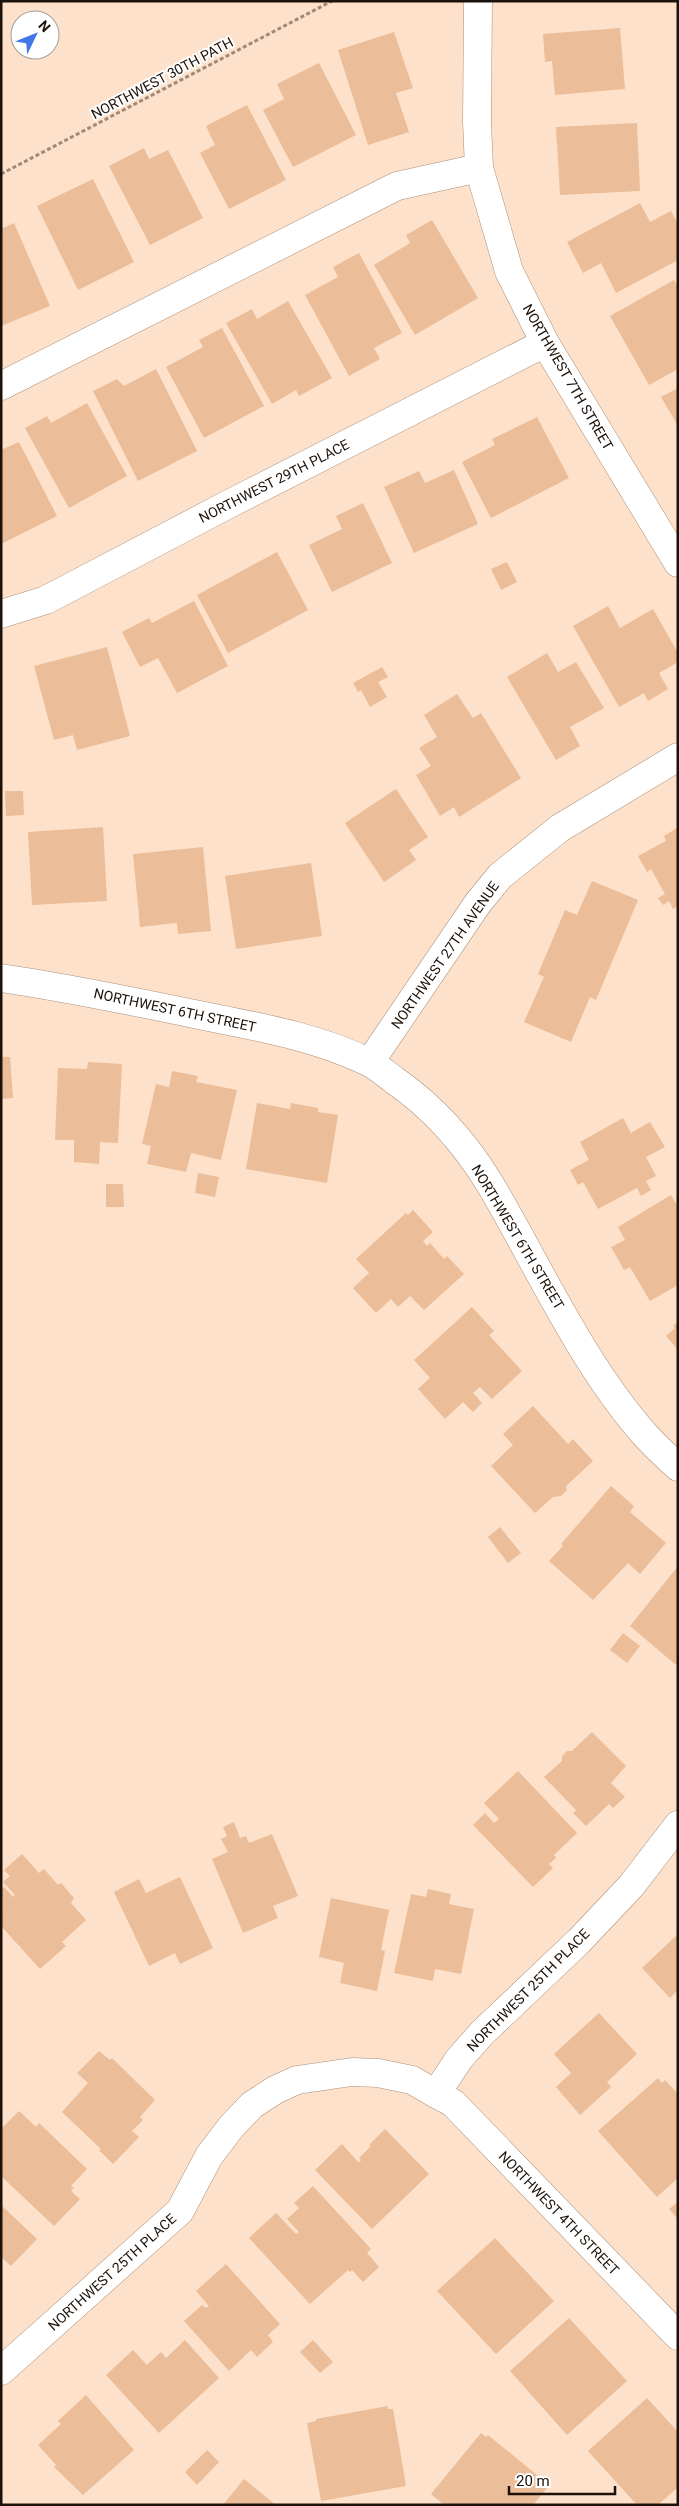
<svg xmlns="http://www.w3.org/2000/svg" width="679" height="2506" font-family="Roboto,sans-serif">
<rect width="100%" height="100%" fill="#fee1ca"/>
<!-- building -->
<g fill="#ebbd98">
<path d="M620,28l5,61 -70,6 -3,-34 -7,1 -2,-28z"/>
<path d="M394,32l19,56 -17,5 13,39 -41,13 -30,-95z"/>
<path d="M319,63l37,72 -63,32 -30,-57 21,-11 -7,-15z"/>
<path d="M247,105l39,75 -57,29 -29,-56 15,-8 -9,-19z"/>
<path d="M637,123l3,68 -80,4 -4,-68z"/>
<path d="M144,148l5,11 19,-9 35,68 -53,27 -41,-79z"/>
<path d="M93,179l41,83 -56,28 -41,-84z"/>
<path d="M640,203l10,19 21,-11 7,13v36l-62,33 -15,-30 -18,10 -16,-31z"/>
<path d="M432,220l46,78 -63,37 -41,-70 36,-22 -4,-8z"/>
<path d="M14,223l36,83 -49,20v-97z"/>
<path d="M359,253l43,80 -28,15 6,11 -31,17 -44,-81 33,-18 -5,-10z"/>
<path d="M674,280l4,7v82l-29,16 -39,-69z"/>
<path d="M288,301l44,77 -33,18 -3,-6 -24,14 -46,-81 26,-14 5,10z"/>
<path d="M222,328l42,78 -60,32 -38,-71 37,-20 -4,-7z"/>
<path d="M156,369l41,82 -59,30 -45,-90 24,-12 7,7z"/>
<path d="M678,388v38l-17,-29z"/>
<path d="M87,403l40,73 -58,32 -44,-80 22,-12 4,7z"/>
<path d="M537,417l32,61 -78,40 -29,-56 33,-17 -3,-6z"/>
<path d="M19,442l38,74 -56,28v-94z"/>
<path d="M454,470l24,54 -64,29 -30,-66 35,-16 6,12z"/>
<path d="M363,503l29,60 -60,29 -23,-47 33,-16 -6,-13z"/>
<path d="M277,552l31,58 -80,43 -31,-58z"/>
<path d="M507,562l10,20 -16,8 -10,-21z"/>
<path d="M194,601l34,65 -51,27 -19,-35 -18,9 -18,-35 27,-14 3,5z"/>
<path d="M608,606l12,22 33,-19 25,44v9l-19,11 9,16 -20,12 -4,-8 -25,14 -46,-81z"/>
<path d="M107,647l23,89 -53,14 -4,-15 -19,5 -20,-74z"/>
<path d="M547,653l11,19 18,-10 28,46 -34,19 10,19 -24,14 -49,-83z"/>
<path d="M382,667l6,10 -10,5 9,15 -17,10 -9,-17 -3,2 -5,-9z"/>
<path d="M457,694l16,24 8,-5 40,65 -62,39 -5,-10 -14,9 -24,-41 15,-9 -12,-18 18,-11 -13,-22z"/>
<path d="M396,789l32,48 -19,13 7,10 -32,22 -39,-59z"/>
<path d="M5,791h18l1,24 -18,1z"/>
<path d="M103,827l4,74 -75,4 -4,-73z"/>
<path d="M677,828l1,78 -5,3 -4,-8 -6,4 -5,-7 7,-4 -14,-25 -4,3 -9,-16 28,-15 -2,-5z"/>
<path d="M203,847l8,84 -33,3 -1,-11 -37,4 -7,-73z"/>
<path d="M311,863l11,73 -86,13 -11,-73z"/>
<path d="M592,881l46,19 -42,100 -6,-3 -19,45 -47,-20 20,-45 -6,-3 27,-64 12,5z"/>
<path d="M1,1057h9l3,41 -12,1z"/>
<path d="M88,1062l34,2 -4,79 -18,-1 -1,22 -25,-2v-22h-19l3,-72 29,1z"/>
<path d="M172,1071l26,5 -2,6 41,8 -16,70 -30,-7 -5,19 -39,-8 4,-18 -9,-2 14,-60 13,3z"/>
<path d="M257,1103l33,6 1,-6 27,5v4l20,3 -11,68 -81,-14z"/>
<path d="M623,1118l8,15 19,-11 15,25 -19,10 10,19 -10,5 5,9 -10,6 -4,-8 -39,21 -15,-27 -5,3 -8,-15 19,-10 -9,-18z"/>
<path d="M198,1173l21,4 -4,20 -20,-4z"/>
<path d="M106,1184h17l1,23h-18z"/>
<path d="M671,1195l7,12v78l-28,16 -20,-34 -6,3 -13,-23 14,-7 -7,-13z"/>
<path d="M413,1210l20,22 -10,9 4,5 3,-3 14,16 3,-3 17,18 -40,36 -14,-14 -12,11 -7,-8 -15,14 -23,-25 16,-15 -13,-14 50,-46 2,2z"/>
<path d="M472,1307l22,24 -5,4 33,36 -30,28 -12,-12 -7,6 9,10 -9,9 -10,-10 -18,17 -27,-30 12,-11 -16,-18z"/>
<path d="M678,1322v28l-12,-14 9,-8 -2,-2z"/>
<path d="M533,1406l35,38 5,-5 20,22 -27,25 1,4 -6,6 -8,1 -18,16 -44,-47 22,-21 -10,-11z"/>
<path d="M611,1486l23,20 -4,6 36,31 -26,31 -12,-11 -35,37 -44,-39 14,-15 -2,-2z"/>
<path d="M500,1527l21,26 -13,10 -20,-26z"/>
<path d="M678,1566v96l-2,3 -46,-39z"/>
<path d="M623,1633l17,13 -13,17 -17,-13z"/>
<path d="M592,1732l34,34 -15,17 14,14 -12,11 -4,-4 -23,22 -13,-13 3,-3 -32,-33 18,-16v-5l5,-5h5z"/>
<path d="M518,1771l59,62 -23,22 2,3 -7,6 4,4 -20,19 -60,-62 12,-12 9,10 5,-4 -15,-16z"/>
<path d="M234,1822l6,16 6,-2 3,7 23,-9 26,62 -25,10 5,12 -35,15 -31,-74 16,-7 -7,-13 6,-3 -4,-9z"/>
<path d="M22,1854l17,19 5,-4 14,16 3,-2 13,15 -3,5 15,17 -24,22 4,4 -26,23 -39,-43v-19l2,-1 -2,-16 3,-3 9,10 2,-2 -12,-13 7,-6 -6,-6z"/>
<path d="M180,1877l33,71 -33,16 -5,-11 -26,13 -35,-74 25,-13 7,14z"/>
<path d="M428,1889l23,5 -2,10 25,5 -13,65 -26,-5 -2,12 -39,-8 17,-79 15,3z"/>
<path d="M331,1898l58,12 -8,40 4,1 -8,40 -37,-8 4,-20 -25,-6z"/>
<path d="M678,1934v56l-8,8 -28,-30z"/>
<path d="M599,2013l38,41 -30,28 4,5 -31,28 -24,-28 15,-14 -17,-19z"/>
<path d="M99,2051l11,9 2,-2 43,42 -15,17 3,3 -11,11 7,6 -26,27 -14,-14 2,-1 -39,-37 26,-29 -11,-10z"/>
<path d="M658,2078l4,5 3,-3 13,14v84l-21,19 -59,-66z"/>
<path d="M19,2111l17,16 3,-4 48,46 -16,17 3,2 -3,3 9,8 -26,27 -53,-50v-47z"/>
<path d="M385,2129l44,45 -57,55 -57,-59 27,-26 17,19 2,-3 -2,-2 12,-12 -2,-1z"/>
<path d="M313,2186l58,63 -4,4 12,14 -16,15 -11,-12 -2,2 -2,-2 -38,34 -61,-66 27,-25 20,21 3,-2 -12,-13 12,-11 -5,-5z"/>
<path d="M678,2202v17l-9,-10z"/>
<path d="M1,2205l36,34 -26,27 -10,-9z"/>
<path d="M495,2238l59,63 -58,53 -59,-63z"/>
<path d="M226,2264l54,60 -12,11 5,7 -16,15 -6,-7 -22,21 -45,-50 18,-16 4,3 3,-2 -13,-15z"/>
<path d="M569,2318l58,63 -60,54 -57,-64z"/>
<path d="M185,2340l34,38 -60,55 -53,-58 27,-25 14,15 14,-13 5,6z"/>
<path d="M313,2340l20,22 -13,11 -20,-21z"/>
<path d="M86,2395l48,55 -51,45 -29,-28 2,-2 -18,-20 23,-21 -3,-3z"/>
<path d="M647,2398l31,34v55l-20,18h-21l-49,-54z"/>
<path d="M388,2406v3h5l13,77 -85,15 -14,-78 9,-2v-2z"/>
<path d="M481,2433l5,4 2,-2 55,45 -1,3 6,4 -15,18h-89l-13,-11z"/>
<path d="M207,2450l12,12 -22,23 -12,-13z"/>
<path d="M244,2479l32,26h-53z"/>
</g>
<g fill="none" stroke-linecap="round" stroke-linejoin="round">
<!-- minor casing -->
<g stroke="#aa8f79" stroke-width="29">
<g id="minor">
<path d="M478,1l-1,121 2,46 30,103 36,72 133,220"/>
<path d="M1,386l396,-200 82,-18"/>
<path d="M1,614l45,-14 181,-95 318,-162"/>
<path d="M1,978c68,10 136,24 203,38 55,11 113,21 164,46 9,4 18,12 26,18 39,27 71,63 96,104 49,83 92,180 156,252 10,11 21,21 32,31"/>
<path d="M370,1062l108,-159 22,-27 60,-48 118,-71"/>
<path d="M436,2094l17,9 225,233"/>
<path d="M1,2371l179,-160 29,-55 22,-29 21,-22 23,-15 22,-10 55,-8 26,1 34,7 24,14 23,-35 23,-26 97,-92 52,-55 47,-61"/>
</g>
</g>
<!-- path -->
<path stroke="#9f8a79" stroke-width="3" stroke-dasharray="4 2.5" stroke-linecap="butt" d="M1,174l331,-173"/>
<!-- minor -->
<use href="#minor" stroke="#fff" stroke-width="28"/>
</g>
<g text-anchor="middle" stroke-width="4" stroke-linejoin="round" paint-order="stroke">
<!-- street labels -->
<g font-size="14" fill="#1c120a" stroke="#fff">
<text transform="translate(162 78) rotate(-28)" y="5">NORTHWEST 30TH PATH</text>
<text transform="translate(568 377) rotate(60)" y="5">NORTHWEST 7TH STREET</text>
<text transform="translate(274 481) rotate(-27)" y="5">NORTHWEST 29TH PLACE</text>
<text transform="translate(445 955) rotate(-55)" y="5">NORTHWEST 27TH AVENUE</text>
<text transform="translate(175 1010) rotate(12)" y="5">NORTHWEST 6TH STREET</text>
<text transform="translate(518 1237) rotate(59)" y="5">NORTHWEST 6TH STREET</text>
<text transform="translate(528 1990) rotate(-45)" y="5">NORTHWEST 25TH PLACE</text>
<text transform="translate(559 2213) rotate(46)" y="5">NORTHWEST 4TH STREET</text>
<text transform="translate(112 2272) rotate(-42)" y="5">NORTHWEST 25TH PLACE</text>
</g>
</g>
<!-- border -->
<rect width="679" height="2506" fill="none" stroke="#1c120a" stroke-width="5"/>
<!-- north arrow -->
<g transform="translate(35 35) rotate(47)"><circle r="24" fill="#ffffff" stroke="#a4a09d"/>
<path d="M0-4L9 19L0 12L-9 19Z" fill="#4176e6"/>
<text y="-8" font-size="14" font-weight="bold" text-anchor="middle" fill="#1c120a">N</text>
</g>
<!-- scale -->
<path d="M509 2486v8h106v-8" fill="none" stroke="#1c120a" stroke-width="2.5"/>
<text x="516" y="2486" font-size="15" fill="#1c120a" stroke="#ffffff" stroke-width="4" paint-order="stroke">20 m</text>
</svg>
